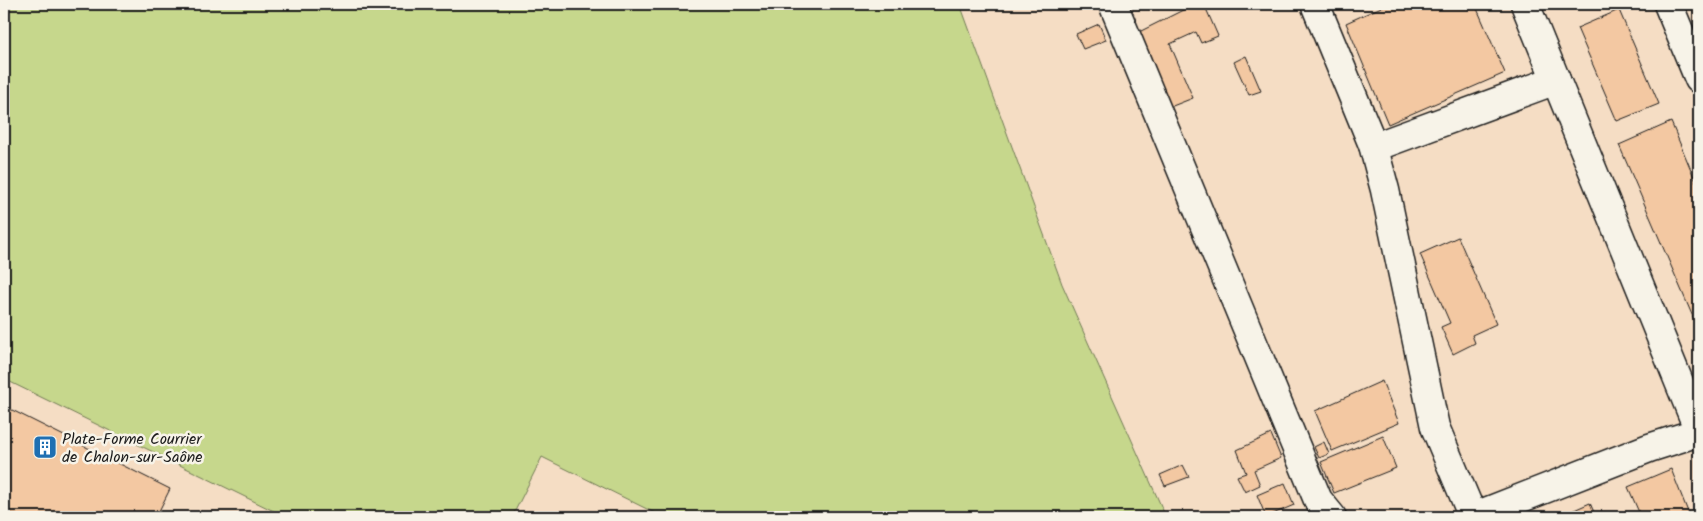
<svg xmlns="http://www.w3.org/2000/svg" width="1703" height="521" font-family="Kalam,sans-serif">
<rect width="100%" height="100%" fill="#f6e6d3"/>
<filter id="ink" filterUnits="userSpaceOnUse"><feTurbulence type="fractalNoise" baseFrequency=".02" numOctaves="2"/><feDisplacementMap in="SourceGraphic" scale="10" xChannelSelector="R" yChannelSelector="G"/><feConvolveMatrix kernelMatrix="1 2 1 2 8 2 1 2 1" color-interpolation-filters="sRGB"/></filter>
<g filter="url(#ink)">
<!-- built -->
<g fill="#f5ddc4">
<path d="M960,4h739v513h-533l-104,-233z"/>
<path d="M4,379l58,27 224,111h-282z"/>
<path d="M542,457l121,60h-151z"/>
</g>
<!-- green -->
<path fill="#c6d78c" stroke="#717a54" d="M4,4h956l102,280 104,233h-503l-121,-60 -30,60h-226l-282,-138z"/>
<!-- building -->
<g fill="#f3c8a2" stroke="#1c1c1c">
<path d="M1185,4h19l14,32 -17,7 -5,-11 -26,12 23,54 -23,9 -31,-75 48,-24z"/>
<path d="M1388,4h87l30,69 -117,51 -42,-101z"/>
<path d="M1619,10l40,94 -42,17 -40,-93z"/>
<path d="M1099,24l7,16 -23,9 -7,-15z"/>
<path d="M1246,56l15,35 -12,4 -15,-33z"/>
<path d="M1671,122l28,67v142l-80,-186z"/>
<path d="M1458,237l38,87 -24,11 3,8 -22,11 -12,-27 9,-4 -30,-69z"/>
<path d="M1382,381l17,42 -67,28 -17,-40z"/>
<path d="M4,406l166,83 -14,28h-152z"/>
<path d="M1271,434l10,24 -27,12 6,15 -15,7 -8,-16 9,-3 -9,-23z"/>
<path d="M1383,436l13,32 -62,25 -13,-31z"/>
<path d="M1324,442l5,12 -10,4 -5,-11z"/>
<path d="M1183,465l6,12 -24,9 -5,-11z"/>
<path d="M1671,469l19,48h-49l-13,-30z"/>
<path d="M1285,483l9,22 -28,12 -9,-22z"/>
<path d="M1590,503l6,14h-38z"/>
</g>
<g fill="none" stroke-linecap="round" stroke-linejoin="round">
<!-- minor casing -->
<g stroke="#1c1c1c" stroke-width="31">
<g id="minor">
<path d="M1113,4l205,496 14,17"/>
<path d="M1315,4l58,141h7l176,-65"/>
<path d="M1525,4l174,427"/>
<path d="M1668,4l31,75"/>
<path d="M1373,145l12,45 50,237 38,90"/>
<path d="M1473,517l176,-69 50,-16"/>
</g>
</g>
<!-- minor -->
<use href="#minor" stroke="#f7f3e8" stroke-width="28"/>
</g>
</g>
<!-- icons -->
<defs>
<g id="building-square" transform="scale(1.25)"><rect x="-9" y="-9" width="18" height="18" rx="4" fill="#1f6fb2" stroke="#f7f3e8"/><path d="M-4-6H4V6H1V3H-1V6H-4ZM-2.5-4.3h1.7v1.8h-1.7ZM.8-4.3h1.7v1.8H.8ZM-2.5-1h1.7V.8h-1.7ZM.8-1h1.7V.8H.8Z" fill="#fff"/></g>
</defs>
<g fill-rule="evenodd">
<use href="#building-square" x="45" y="447"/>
</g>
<g text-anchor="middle" stroke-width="5" stroke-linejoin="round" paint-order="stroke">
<!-- poi labels -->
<g font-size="16" fill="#1c1c1c" stroke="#f7f3e8" text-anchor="start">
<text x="62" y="444">Plate-Forme Courrier<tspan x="62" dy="18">de Chalon-sur-Saône</tspan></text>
</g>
</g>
<!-- margin -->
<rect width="1703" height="521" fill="none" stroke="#f7f3e8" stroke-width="20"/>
<rect x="10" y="10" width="1683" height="501" fill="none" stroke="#1c1c1c" stroke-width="2" filter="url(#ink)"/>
</svg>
